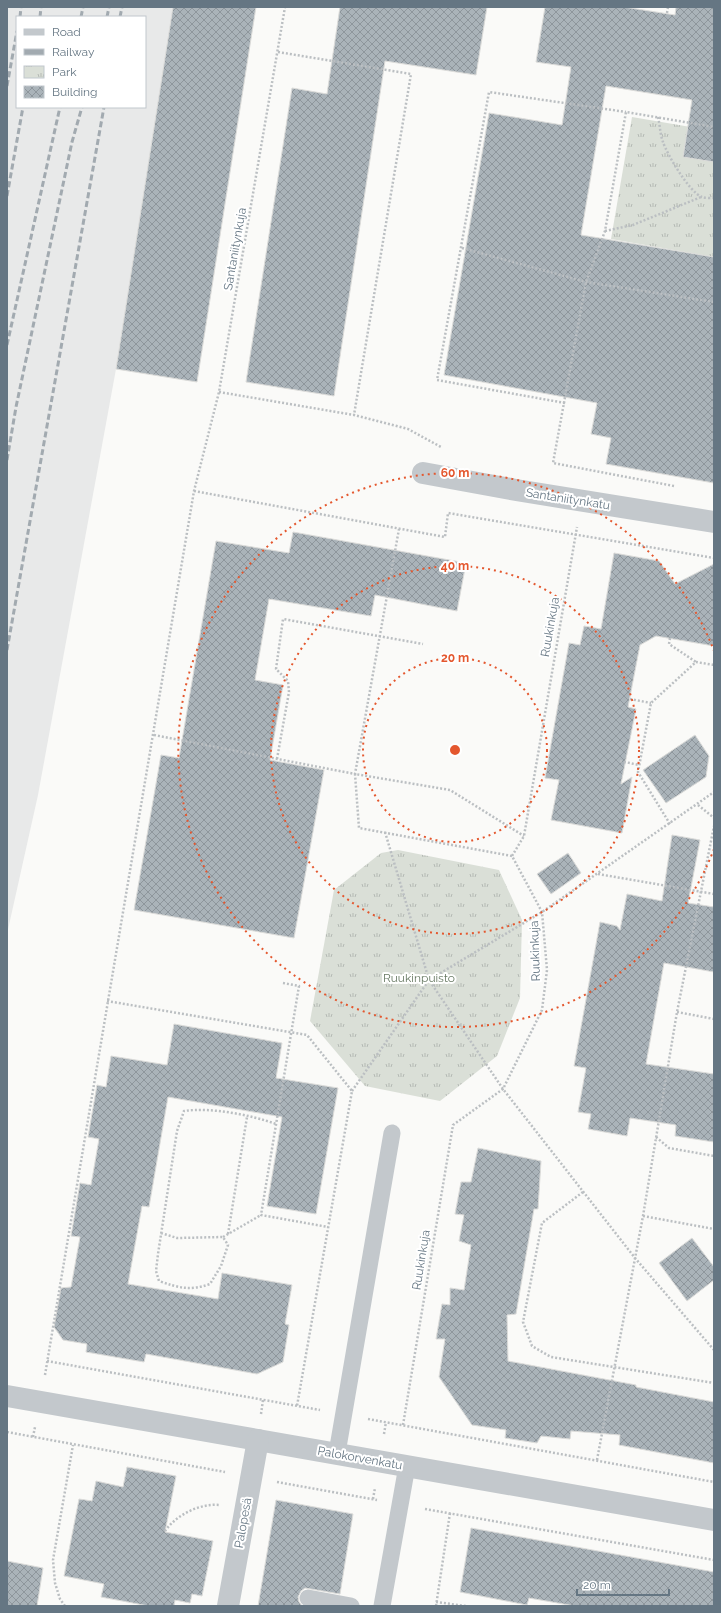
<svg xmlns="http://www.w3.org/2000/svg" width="721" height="1613" font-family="Raleway,sans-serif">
<defs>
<pattern id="park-tufts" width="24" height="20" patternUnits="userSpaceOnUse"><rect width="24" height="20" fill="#dadfd7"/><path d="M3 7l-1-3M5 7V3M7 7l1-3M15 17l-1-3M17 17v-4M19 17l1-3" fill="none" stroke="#b4b9b4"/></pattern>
<pattern id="building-cross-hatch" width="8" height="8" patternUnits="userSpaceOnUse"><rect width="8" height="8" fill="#aab3b9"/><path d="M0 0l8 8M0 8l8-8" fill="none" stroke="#8e969c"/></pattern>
</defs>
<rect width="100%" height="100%" fill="#fafaf8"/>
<!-- built -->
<path fill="#e8e9e9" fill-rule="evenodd" d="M7,7h166l-57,362 -78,426 -31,139zM17,17h128v90h-128z"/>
<!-- park -->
<g fill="url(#park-tufts)">
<path d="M632,117l82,14v126l-103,-18z"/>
<path d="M398,850l101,20 23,50 -2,78 -23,58 -57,45 -75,-15 -55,-65 24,-131 47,-37z"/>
</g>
<!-- building -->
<g fill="url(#building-cross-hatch)" stroke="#dcdcda">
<path d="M173,7h83l-59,375 -81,-13z"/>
<path d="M340,7h147l-11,68 -91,-14 -51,335 -88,-14 46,-294 35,6z"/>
<path d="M545,7h79l51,8 1,-8h38v155l-31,-5 9,-57 -86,-14 -25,149 133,22v226l-108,-19 5,-26 -20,-4 6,-31 -153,-28 45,-262 73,12 9,-58 -35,-5z"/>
<path d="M293,532l173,31 -9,48 -82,-16 -4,21 -102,-17 -14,81 28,5 -13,75 54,10 -30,168 -160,-28 27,-155 18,3 37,-217 73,12z"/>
<path d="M614,553l45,8 16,23 39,-20v82l-58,-10 -16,9 -12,62 8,2 -15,75 11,-7 -10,56 -71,-13 8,-40 -14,-2 24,-135 11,2 4,-19 17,3z"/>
<path d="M695,735l14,21 -3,21 -40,26 -23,-33z"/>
<path d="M672,835l28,5 -12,63 26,4v65l-50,-9 -18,101 68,10v68l-39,-6 1,-11 -46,-7 -3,18 -39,-7 3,-15 -13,-2 8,-44 -12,-2 26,-144 17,4 3,4 7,-36 35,7z"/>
<path d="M568,853l13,20 -30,21 -14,-20z"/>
<path d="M174,1024l108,19 -6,35 62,10 -22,126 -49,-8 15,-89 -114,-20 -19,110 -7,-1 -14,78 90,15 4,-26 70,12 -7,39 4,1 -6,37 -26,12 -111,-20 -2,8 -58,-10 1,-8 -24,-4 -9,-13 7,-39 10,-1 9,-50 -9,-1 9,-53 11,2 8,-46 -11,-2 9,-52 9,2 5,-31 56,9z"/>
<path d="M478,1148l63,13 -3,48h-4l-18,105 -9,1 1,46 128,24v2l78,15v61l-95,-18 1,-10 -49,-4 -1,8 -29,-3 -4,7 -32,-5 1,-8 -34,-5 -33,-48 6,-38h-9l6,-35 8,1v-17l14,2 7,-45 -12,-4 5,-26 -9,-1 6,-32h10z"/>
<path d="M692,1238l22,29v13l-27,21 -28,-38z"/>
<path d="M127,1467l49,9 -11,56 48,9 -11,55 -10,-2 -2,9 -15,-3 -1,6h-25l-48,-9 3,-13 -40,-8 15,-77 13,2 4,-20 27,6z"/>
<path d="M276,1500l77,14 -13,80 -35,-6 -4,3 -3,6 1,5 3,4h-44z"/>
<path d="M471,1528l243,44v34h-139l-46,-8 -2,7 -67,-13z"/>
<path d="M7,1561l36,7 -6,38h-30z"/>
</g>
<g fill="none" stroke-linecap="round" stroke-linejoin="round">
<!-- path -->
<g stroke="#bbbfc2" stroke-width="2.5" stroke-dasharray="2 2" stroke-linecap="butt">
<path d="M667,13l1,-6"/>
<path d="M278,52l133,22 -57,341"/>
<path d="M658,117c2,8 2,17 5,25 4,12 26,50 39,55 3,1 9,1 12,1"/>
<path d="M605,231l28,-6 68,-28"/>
<path d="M462,248l124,34 128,20"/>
<path d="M219,392l135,23 54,14 33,18"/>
<path d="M565,403l-128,-23 52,-288 137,20"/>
<path d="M674,486l-121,-23 33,-181 19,-51 21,-119 88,15"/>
<path d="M194,491l251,46 3,-24 266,45"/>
<path d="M670,638l-1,6 27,18"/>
<path d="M630,699l21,4"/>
<path d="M154,735l201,39 44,-245"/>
<path d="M277,759l12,-67 -1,-11 -12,-12 7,-50 140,25"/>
<path d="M620,761l19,4"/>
<path d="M698,805l16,13"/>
<path d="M670,824l-32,-52 13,-69 45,-41 18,3"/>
<path d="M385,832l44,148 74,109 132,169 79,92"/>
<path d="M512,856l-153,-28 -4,-54 95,16 74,46"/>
<path d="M598,874l116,20"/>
<path d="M283,983l16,3 -38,229 67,12"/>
<path d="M107,1001l200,34 45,56 -55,315"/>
<path d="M677,1012l37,7"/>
<path d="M352,1091l77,-111 113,-68 172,-120"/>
<path d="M656,1137l13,11 45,8"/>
<path d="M583,1192l-41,31 -19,99 9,24 19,11 163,26"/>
<path d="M643,1216l71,13"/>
<path d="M161,1233l16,5 46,-1 5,8 -7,21 -11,18c-20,7 -31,4 -51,-3l-3,-10 2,-17 19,-123 7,-20c27,-4 67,4 92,13"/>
<path d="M228,1234l19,-117"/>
<path d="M223,1237l38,-22"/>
<path d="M47,1361l273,49"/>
<path d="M45,1375l149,-884 25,-99 66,-385"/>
<path d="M261,1414l2,-14"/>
<path d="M368,1419l346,63"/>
<path d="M403,1425l50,-300 50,-36 39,-79 5,-40 -5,-58 -30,-56 12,-20 53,-309"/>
<path d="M7,1432l218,40"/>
<path d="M384,1434l2,-12"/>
<path d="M33,1437l2,-10"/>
<path d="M597,1460l46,-244 34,-204 37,-186"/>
<path d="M277,1482l100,18"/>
<path d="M373,1499l2,-11"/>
<path d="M425,1509l289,51"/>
<path d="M165,1531c11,-16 35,-28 55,-26"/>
<path d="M436,1602l30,4"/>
<path d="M65,1606l-5,-7 -5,-16 -2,-23 20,-115"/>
<path d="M436,1606l14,-93"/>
</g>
<!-- lane -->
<g stroke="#c3c8cc" stroke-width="17">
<path d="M337,1453l55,-320"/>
<path d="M308,1598l43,8"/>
<path d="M382,1606l25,-140"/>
</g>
<!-- street -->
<g stroke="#c3c8cc" stroke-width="22">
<path d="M423,473l93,17 198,32"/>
<path d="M7,1396l707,124"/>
<path d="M228,1606l30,-166"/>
</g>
<!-- rail -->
<g stroke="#a2aab0" stroke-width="3" stroke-dasharray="6 3" stroke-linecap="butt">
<path d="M20,17l1,-10"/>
<path d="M40,17l1,-10"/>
<path d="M81,17l2,-10"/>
<path d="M107,17l2,-10"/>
<path d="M120,17l2,-10"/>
<path d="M7,86l10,-55"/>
<path d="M7,196l16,-89"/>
<path d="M7,345l53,-238"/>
<path d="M7,460l9,-53 56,-265 10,-35"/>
<path d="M7,650l97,-543"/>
</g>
</g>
<!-- distance rings -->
<g fill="none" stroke="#e4572e" stroke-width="2" stroke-dasharray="2 4">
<circle cx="455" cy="750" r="92"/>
<circle cx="455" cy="750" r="184"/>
<path d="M714 849A277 277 0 1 1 714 651"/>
</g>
<g text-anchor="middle" stroke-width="4" stroke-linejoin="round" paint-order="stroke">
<!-- street labels -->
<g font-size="12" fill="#657683" stroke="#fff">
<text transform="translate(235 249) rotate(-80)" y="4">Santaniitynkuja</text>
<text transform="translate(568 499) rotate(9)" y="4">Santaniitynkatu</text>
<text transform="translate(550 627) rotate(-80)" y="4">Ruukinkuja</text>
<text transform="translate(535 951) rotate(-92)" y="4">Ruukinkuja</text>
<text transform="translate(421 1260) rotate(-81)" y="4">Ruukinkuja</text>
<text transform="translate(360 1458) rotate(10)" y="4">Palokorvenkatu</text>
<text transform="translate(243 1523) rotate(-80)" y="4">Palopesä</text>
</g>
<!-- park labels -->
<g font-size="12" fill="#687a64" stroke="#fff">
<text x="419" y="982">Ruukinpuisto</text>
</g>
</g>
<circle cx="455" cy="750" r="6" fill="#e4572e" stroke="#fff" stroke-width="2"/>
<g font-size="12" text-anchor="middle" font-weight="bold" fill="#e4572e" stroke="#fff" stroke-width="4" stroke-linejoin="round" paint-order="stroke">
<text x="455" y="477">60 m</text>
<text x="455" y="570">40 m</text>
<text x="455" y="662">20 m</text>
</g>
<!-- border -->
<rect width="721" height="1613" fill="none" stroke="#657683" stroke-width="16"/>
<!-- legend -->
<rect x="16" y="16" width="130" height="92" fill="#ffffff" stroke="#c1c8cd"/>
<rect x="24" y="29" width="20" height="6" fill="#c3c8cc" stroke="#c1c8cd"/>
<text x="52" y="36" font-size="12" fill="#657683">Road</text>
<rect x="24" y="49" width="20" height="6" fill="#a2aab0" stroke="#c1c8cd"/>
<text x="52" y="56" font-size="12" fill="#657683">Railway</text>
<rect x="24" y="66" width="20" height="12" fill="url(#park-tufts)" stroke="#c1c8cd"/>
<text x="52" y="76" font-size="12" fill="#657683">Park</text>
<rect x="24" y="86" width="20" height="12" fill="url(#building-cross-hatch)" stroke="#c1c8cd"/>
<text x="52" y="96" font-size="12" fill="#657683">Building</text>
<!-- scale -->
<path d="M577 1589v6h92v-6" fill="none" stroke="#657683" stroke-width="2"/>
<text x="583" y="1589" font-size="12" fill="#657683" stroke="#ffffff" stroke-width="3" paint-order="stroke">20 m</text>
</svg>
